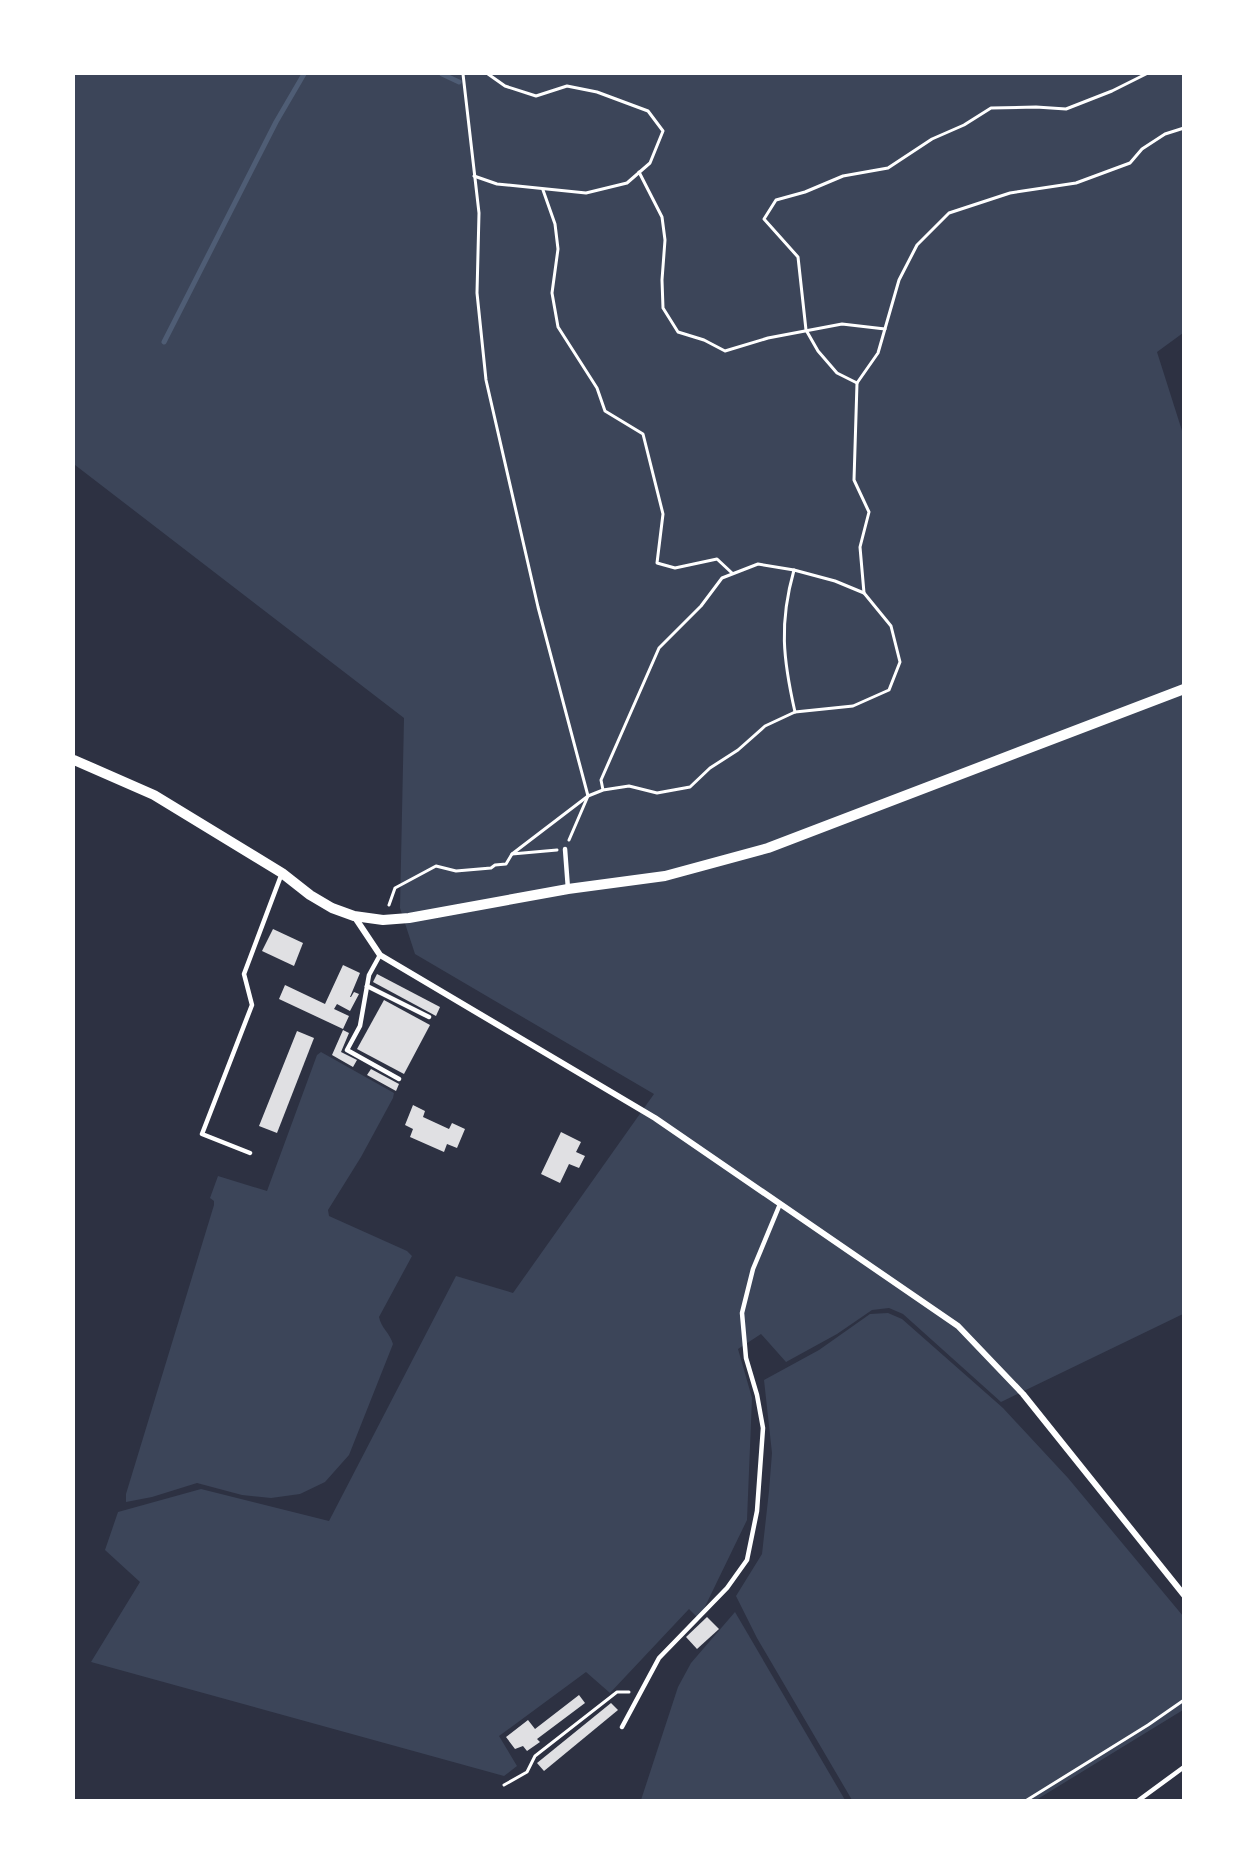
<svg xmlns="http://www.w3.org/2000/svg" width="1257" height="1874" font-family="Commissioner,sans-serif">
<rect width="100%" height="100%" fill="#2d3142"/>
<!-- green -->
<g fill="#3c4559">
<path d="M74,74h1109v259l-26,19 27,85 -1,877 -182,88 -98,-88 -14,-6 -17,2 -35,24 -51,28 -25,-28 -23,15 14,49 -5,122 -48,99 -10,-10 -79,84 -24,-21 -87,64 18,30 -13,10 -413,-114 49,-80 -35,-32 13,-38 83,-23 128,32 127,-245 57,17 141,-199 -239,-140 -15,-46 4,-190 -329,-253 -1,1z"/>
<path d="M321,1052l73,41 -1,5 -32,59 -33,53 1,6 78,35 5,5 -33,61c2,11 11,16 14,27l-44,111 -24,27 -25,12 -29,4 -29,-3 -45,-12 -45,14 -26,5v-8l88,-289v-4l-4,-3 8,-22 49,15 50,-136z"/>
<path d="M888,1313l14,6 101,89 65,70 115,138v94l-147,90h-184l-95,-162 -21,-42 26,-42 7,-63 3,-38 -8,-73 55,-30 51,-36z"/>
<path d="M735,1612l110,188h-204l37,-113 13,-24z"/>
</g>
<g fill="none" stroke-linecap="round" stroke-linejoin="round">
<!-- stream -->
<g stroke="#4f5d75" stroke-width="5">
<path d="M442,74l17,8"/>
<path d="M164,342l112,-220 28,-48"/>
</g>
</g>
<!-- building -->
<g fill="#e0e0e3">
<path d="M273,929l30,14 -9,23 -32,-15z"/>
<path d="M343,965l17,8 -10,24h1l3,-5 5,2 -9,17 -13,-7 -3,5 15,7 -6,13 -64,-30 6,-14 40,19z"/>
<path d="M377,974l63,33 -4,9 -63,-34z"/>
<path d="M384,1000l46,25 -26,49 -47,-25z"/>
<path d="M343,1030l6,3 -8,19 16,8 -4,7 -21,-12z"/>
<path d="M297,1031l17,7 -37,95 -18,-7z"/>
<path d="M371,1069l28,15 -3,7 -29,-16z"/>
<path d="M413,1105l12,6 -2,6 26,12 3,-6 13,6 -8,19 -10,-4 -3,8 -34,-15 3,-8 -8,-4z"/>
<path d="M561,1132l20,10 -5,10 9,4 -6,12 -10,-4 -9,19 -19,-9z"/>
<path d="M707,1617l12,12 -22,20 -11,-12z"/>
<path d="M579,1695l6,8 -48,36 3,3 -13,9 -4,-5 -8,3 -9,-12 22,-17 7,9z"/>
<path d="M611,1703l7,7 -74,61 -7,-8z"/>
</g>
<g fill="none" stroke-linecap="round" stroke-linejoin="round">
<!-- path -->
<g stroke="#fff" stroke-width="3">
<path d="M463,74l16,139 -2,80 9,87 52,227 50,189 -19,44"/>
<path d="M639,172l23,45 3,23 -3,40 1,28 15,24 26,8 21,11 43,-13 74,-14 43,5"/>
<path d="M474,176l23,8 89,9 41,-10 23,-20 13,-32 -15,-20 -51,-19 -30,-6 -31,10 -31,-10 -17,-12"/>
<path d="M543,190l12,34 3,25 -6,44 6,34 39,61 8,23 38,23 20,80 -6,49 18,5 42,-9 15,14"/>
<path d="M857,383l-20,-10 -19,-22 -12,-21 -8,-73 -34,-38 12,-19 29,-8 38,-16 45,-8 44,-29 32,-14 27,-17 45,-1 30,2 46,-18 34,-17"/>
<path d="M794,570c-15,53 -11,89 1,142"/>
<path d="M864,593l-4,-46 9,-35 -15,-32 3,-97 21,-30 21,-73 18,-35 32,-32 61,-20 66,-10 54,-20 12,-14 23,-15 19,-6"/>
<path d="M512,854l45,-4"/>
<path d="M389,905l6,-17 41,-22 20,5 35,-3 4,-3 11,-1 6,-10 76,-58 15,-6 26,-4 28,7 33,-6 20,-19 28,-18 27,-24 30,-14 58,-6 36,-16 11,-28 -9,-36 -27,-33 -29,-12 -41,-11 -36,-6 -36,14 -21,28 -42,42 -58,132 2,10"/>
<path d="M504,1785l23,-13 8,-16 82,-64h12"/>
<path d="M1027,1800l121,-75 36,-25"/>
</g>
<!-- service -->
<g stroke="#fff" stroke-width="4.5">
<path d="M565,849l3,40"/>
<path d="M380,955l-11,20 -9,51 -13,24 52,29"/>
<path d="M367,986l62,31"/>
<path d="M250,1153l-48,-19 50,-129 -8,-31 38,-101"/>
<path d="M622,1727l37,-69 68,-70 20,-28 10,-49 6,-83 -6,-33 -11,-37 -4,-45 11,-44 27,-65"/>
<path d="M1139,1800l45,-33"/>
</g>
<!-- minor -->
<path stroke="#fff" stroke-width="6" d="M354,916l26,39 275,163 303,208 65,68 161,201"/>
<!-- tertiary -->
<path stroke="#fff" stroke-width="10" d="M74,760l80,35 128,78 28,22 22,13 22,8 29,4 26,-2 159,-29 97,-13 103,-28 416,-159"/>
</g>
<!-- border -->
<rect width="1257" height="1874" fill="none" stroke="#ffffff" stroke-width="150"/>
</svg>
